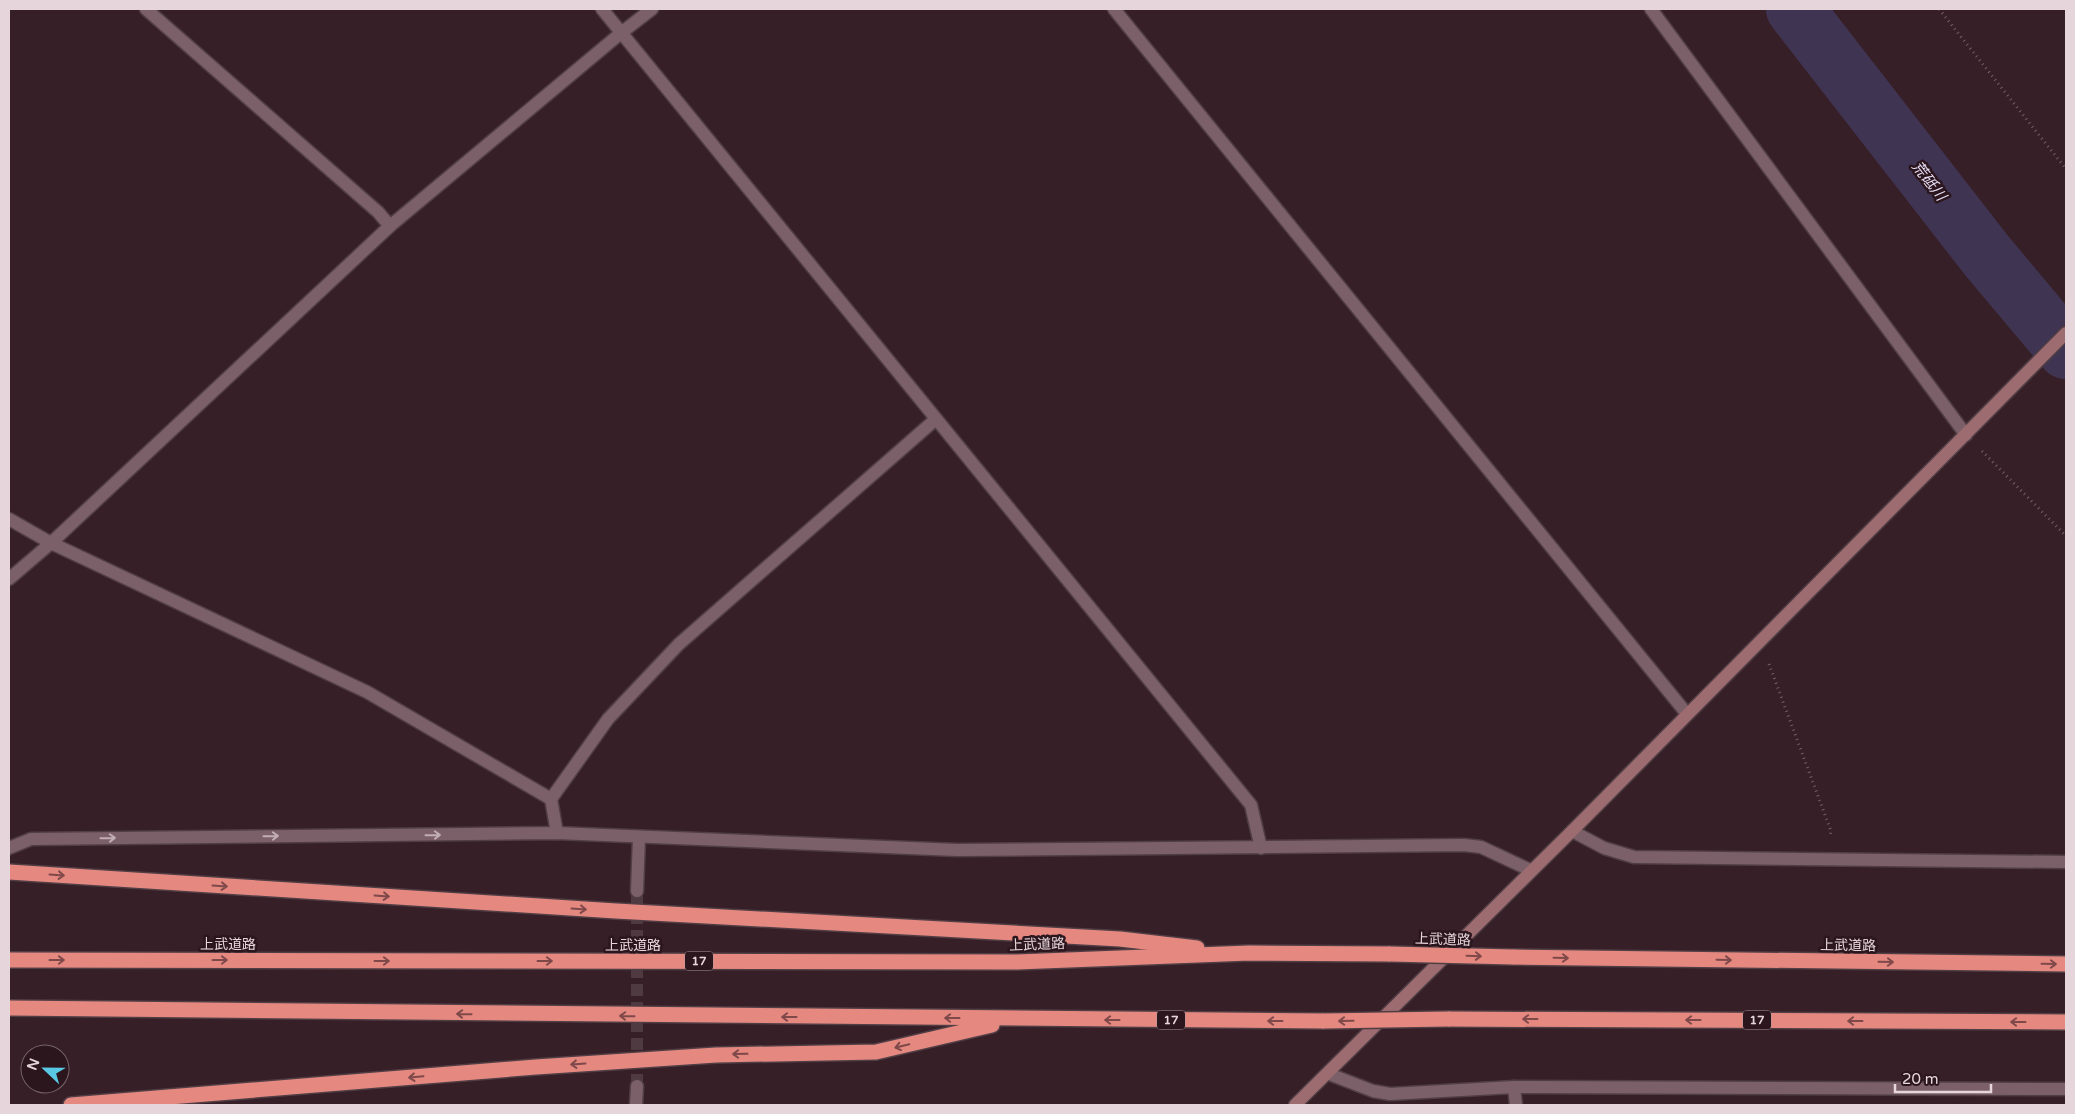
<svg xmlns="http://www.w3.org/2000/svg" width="2075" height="1114" font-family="'Varela Round','Noto Sans JP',sans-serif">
<rect width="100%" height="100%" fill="#361f27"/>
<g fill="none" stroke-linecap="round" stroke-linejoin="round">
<!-- river -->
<path stroke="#403453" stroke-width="58" d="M1795,9l192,247 79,94"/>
<!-- street-tunnel -->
<path stroke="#503a42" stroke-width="12" stroke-dasharray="12 6" stroke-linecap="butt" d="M637,1086v-195"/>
<!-- lane casing -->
<g stroke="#513e45" stroke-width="15">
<g id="lane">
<path d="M1114,9l573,705"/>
<path d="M1651,9l315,426"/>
<path d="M621,33l31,-24"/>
</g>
</g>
<!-- street casing -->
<g stroke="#513e45" stroke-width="15">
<g id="street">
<path d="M146,9l232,203 12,14"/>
<path d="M602,9l649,796 10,43"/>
<path d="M9,519l42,24 316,149 184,107"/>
<path d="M9,579l42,-36 339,-317 231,-193"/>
<path d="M1572,831l32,17 30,9 432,5"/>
<path d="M557,833l-6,-34 57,-80 71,-75 257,-225"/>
<path d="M9,848l22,-9 526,-6 400,17 507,-5 17,2 49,23"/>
<path d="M637,891l2,-53"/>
<path d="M1329,1074l44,17 17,3 124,-7 552,2"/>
<path d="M1514,1087l2,18"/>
<path d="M636,1105l1,-19"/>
</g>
</g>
<!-- secondary casing -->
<g stroke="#513e45" stroke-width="15">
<path id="secondary" d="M1295,1105l277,-274 494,-498"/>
</g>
<!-- highway casing -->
<g stroke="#513e45" stroke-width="18">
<g id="highway">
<path d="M9,872l607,39 504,28 77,9"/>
<path d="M1513,957l553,7"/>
<path d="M9,960l1008,2 232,-9 141,1"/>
<path d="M9,1008l1315,13"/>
<path d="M1448,1019l618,3"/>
<path d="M71,1105l465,-38 180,-12 160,-3 116,-27"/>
</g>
</g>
<!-- path -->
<g stroke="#756067" stroke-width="3" stroke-dasharray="1 4" stroke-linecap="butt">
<path d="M1939,9l127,160"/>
<path d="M1982,451l84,85"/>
<path d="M1769,664l62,167 -1,6"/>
</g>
<!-- lane -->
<use href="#lane" stroke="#7c6069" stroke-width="12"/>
<!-- street -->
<use href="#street" stroke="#7c6069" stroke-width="12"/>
<!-- secondary -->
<use href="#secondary" stroke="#9c6c70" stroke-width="12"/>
<!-- highway -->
<use href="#highway" stroke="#e58880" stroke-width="15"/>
<!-- highway-bridge casing -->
<g stroke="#513e45" stroke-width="18" stroke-linecap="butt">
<g id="highway-bridge">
<path d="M1390,954l123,3"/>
<path d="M1324,1021l124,-2"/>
</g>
</g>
<!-- highway-bridge -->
<use href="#highway-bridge" stroke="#e58880" stroke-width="15"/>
</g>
<!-- one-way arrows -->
<defs><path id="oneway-shaft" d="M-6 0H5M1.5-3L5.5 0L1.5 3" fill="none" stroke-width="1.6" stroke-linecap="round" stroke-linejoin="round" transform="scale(1.25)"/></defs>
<g stroke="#c1adb3">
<use href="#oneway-shaft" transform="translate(433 835) rotate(-1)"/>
<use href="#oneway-shaft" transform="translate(271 836) rotate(-1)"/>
<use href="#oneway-shaft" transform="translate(108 838) rotate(-1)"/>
</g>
<g stroke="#7f494a">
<use href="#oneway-shaft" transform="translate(57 875) rotate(4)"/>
<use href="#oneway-shaft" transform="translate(220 886) rotate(4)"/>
<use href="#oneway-shaft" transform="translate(382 896) rotate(4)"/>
<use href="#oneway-shaft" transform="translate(579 909) rotate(4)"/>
<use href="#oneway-shaft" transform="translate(1474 956) rotate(2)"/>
<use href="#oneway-shaft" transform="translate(1561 958) rotate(1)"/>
<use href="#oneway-shaft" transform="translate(57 960)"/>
<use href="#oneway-shaft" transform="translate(220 960)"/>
<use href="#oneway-shaft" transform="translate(1724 960) rotate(1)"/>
<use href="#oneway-shaft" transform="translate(382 961)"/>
<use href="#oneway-shaft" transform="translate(545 961)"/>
<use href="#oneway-shaft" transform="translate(1886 962) rotate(1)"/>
<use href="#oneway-shaft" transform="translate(2049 964) rotate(1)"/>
<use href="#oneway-shaft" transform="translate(464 1014) rotate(-179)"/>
<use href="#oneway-shaft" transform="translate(627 1016) rotate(-179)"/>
<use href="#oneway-shaft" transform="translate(789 1017) rotate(-180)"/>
<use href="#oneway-shaft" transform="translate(952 1018) rotate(-180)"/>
<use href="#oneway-shaft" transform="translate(1530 1019) rotate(-180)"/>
<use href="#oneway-shaft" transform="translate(1112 1020) rotate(-180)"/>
<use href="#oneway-shaft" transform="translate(1693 1020) rotate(-180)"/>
<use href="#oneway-shaft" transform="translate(1275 1021) rotate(-180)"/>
<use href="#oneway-shaft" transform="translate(1346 1021) rotate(179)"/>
<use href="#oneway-shaft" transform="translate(1855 1021) rotate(-180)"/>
<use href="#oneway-shaft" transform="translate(2018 1022) rotate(-180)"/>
<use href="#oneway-shaft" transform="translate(902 1046) rotate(167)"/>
<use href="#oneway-shaft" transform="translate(740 1054) rotate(179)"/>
<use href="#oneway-shaft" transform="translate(578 1064) rotate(176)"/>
<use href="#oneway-shaft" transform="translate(416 1077) rotate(175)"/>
</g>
<g text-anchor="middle" stroke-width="5" stroke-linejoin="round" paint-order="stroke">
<!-- shield labels -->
<g fill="#2c161e" stroke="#ae9ca2" stroke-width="1">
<rect x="685" y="951.5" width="28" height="19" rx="4"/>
<rect x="1157" y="1010.5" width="28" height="19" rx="4"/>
<rect x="1743" y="1010.5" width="28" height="19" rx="4"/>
</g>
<g font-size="12" font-weight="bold" fill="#e6d6db">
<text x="699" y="965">17</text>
<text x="1171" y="1024">17</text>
<text x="1757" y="1024">17</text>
</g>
<!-- street labels -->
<g font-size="14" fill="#e6d6db" stroke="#2c161e">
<text transform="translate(1443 939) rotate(2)" y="5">上武道路</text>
<text x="228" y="949">上武道路</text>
<text transform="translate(1037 944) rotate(-2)" y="5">上武道路</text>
<text x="633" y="950">上武道路</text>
<text transform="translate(1848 945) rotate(1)" y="5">上武道路</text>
</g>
<!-- water labels -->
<g font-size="15" font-style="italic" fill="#e7dff7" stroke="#2c161e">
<text transform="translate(1929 181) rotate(52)" y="5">荒砥川</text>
</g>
</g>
<!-- border -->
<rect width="2075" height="1114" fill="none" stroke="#e6d6db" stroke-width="20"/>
<!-- north arrow -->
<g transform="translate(45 1069) rotate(292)"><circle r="24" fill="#2c161e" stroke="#76636a"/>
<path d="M0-4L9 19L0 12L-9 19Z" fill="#59c8e4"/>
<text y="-8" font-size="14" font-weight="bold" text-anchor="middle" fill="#e6d6db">N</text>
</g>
<!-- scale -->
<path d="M1895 1084v8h96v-8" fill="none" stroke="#e6d6db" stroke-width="2.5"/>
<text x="1902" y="1084" font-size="15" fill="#e6d6db" stroke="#2c161e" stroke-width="4" paint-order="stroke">20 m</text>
</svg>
